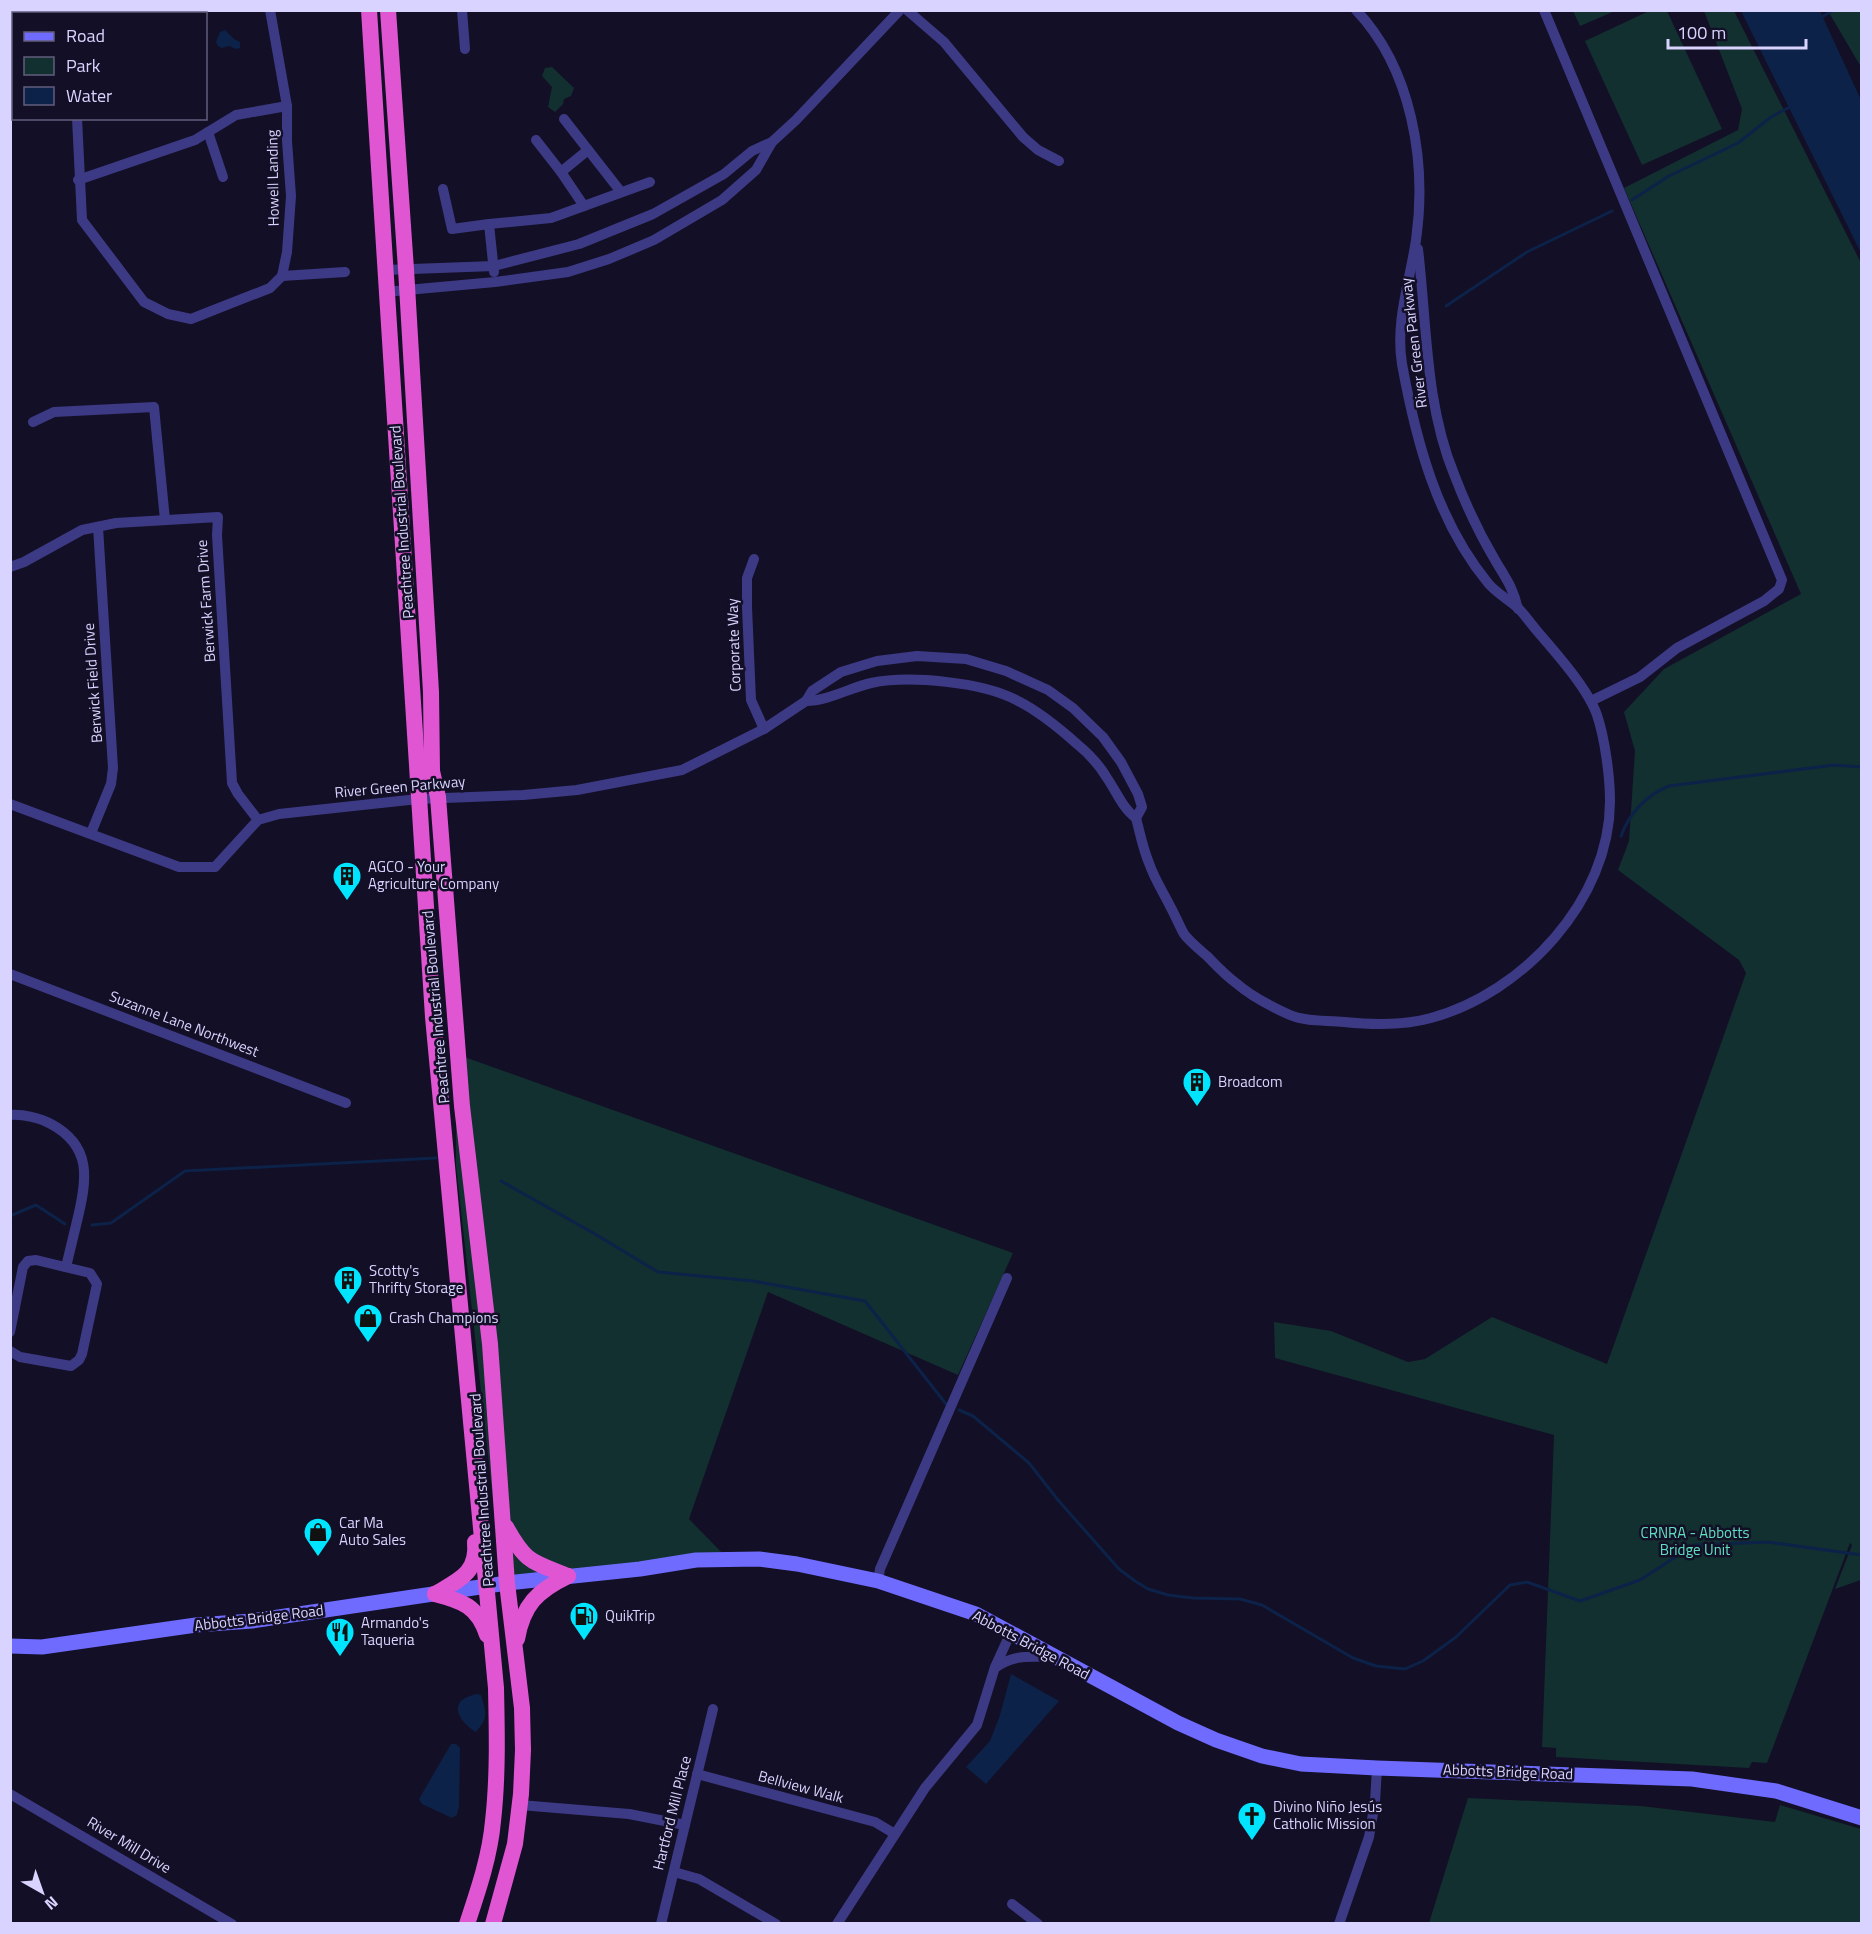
<svg xmlns="http://www.w3.org/2000/svg" width="1872" height="1934" font-family="'Titillium Web',sans-serif">
<rect width="100%" height="100%" fill="#130f26"/>
<!-- green -->
<g fill="#12302f">
<path d="M1573,11h42l-35,15z"/>
<path d="M1649,11h18l55,118 -80,36 -57,-124z"/>
<path d="M1704,11h30l128,254 -1,1315 -26,9 17,-44 -2,-2 -83,220 -15,-1 -3,6 -193,-11v-9l-14,-1 12,-312 -279,-77 -1,-36 57,9 77,31 17,-3 67,-42 115,47 139,-391 -7,-13 -121,-90 11,-29 6,-90 -11,-39 40,-43 137,-75 -177,-406 114,-58 4,-21z"/>
<path d="M1828,11h33v56z"/>
<path d="M552,67l22,21 -3,8 -7,3 -1,5 -8,8 -7,-5 4,-20 -10,-11 3,-8z"/>
<path d="M456,1054l557,199 -55,122 -190,-83 -79,227 42,43 -229,20 -46,-417z"/>
<path d="M1468,1798l173,8 134,16 5,-17 81,24v94h-432z"/>
</g>
<!-- water -->
<g fill="#0c2248">
<path d="M1741,11h79l41,89v153z"/>
<path d="M225,30l9,9 6,3v6l-4,1 -7,-3 -7,2 -4,-2 -2,-4 4,-10z"/>
<path d="M1011,1674l48,27 -73,83 -20,-17 24,-26 10,-26z"/>
<path d="M476,1694l5,1c5,18 8,22 -5,37 -9,-5 -26,-21 -14,-32 4,-3 10,-5 14,-6z"/>
<path d="M451,1744h5l4,4 -1,58 -2,9 -5,3 -30,-14 -3,-5z"/>
</g>
<g fill="none" stroke-linecap="round" stroke-linejoin="round">
<!-- stream -->
<g stroke="#0c2248" stroke-width="3">
<path d="M1820,18l14,-8"/>
<path d="M1632,200l37,-24 69,-33 33,-26 19,-10"/>
<path d="M1446,306l81,-54 85,-41"/>
<path d="M1621,836c9,-24 24,-40 48,-50l165,-21 28,2"/>
<path d="M501,1181l94,53 63,38 95,9 112,20 81,103"/>
<path d="M10,1216l26,-11 29,19"/>
<path d="M92,1225l19,-2 74,-52 251,-13"/>
<path d="M959,1410l14,6 56,47 29,37 61,69 16,12 13,8 20,6 25,3 47,1 22,6 91,53 23,8 29,3 18,-8 33,-24 54,-52 17,-3 53,19 60,-21 54,-35 74,-3 94,13"/>
</g>
<!-- minor -->
<g stroke="#3d3a85" stroke-width="10">
<path d="M21,10l4,4"/>
<path d="M58,10l3,4"/>
<path d="M462,10l3,39"/>
<path d="M907,10l37,32 79,95 15,13 21,11"/>
<path d="M1544,10l238,570 -3,9 -15,12 -87,47 -37,29 -49,24"/>
<path d="M158,14l4,-4"/>
<path d="M192,14l4,-4"/>
<path d="M77,118l5,102 62,82 24,12 23,5 79,-31 12,-12 5,-24 4,-56 -4,-55v-35l-17,-96"/>
<path d="M564,119l57,73"/>
<path d="M208,132l15,45"/>
<path d="M536,140l25,32"/>
<path d="M78,180l117,-40 41,-25 51,-9"/>
<path d="M443,189l9,40 37,-5 5,48"/>
<path d="M584,206l-23,-34 27,-22"/>
<path d="M489,224l62,-6 99,-36"/>
<path d="M1418,249c9,75 7,154 36,225 11,29 25,59 41,86 11,19 18,27 23,49"/>
<path d="M385,270l109,-4 85,-22 74,-30 71,-40 28,-23 20,-9 24,-22 104,-110"/>
<path d="M282,276l63,-4"/>
<path d="M385,292l110,-10 73,-10 41,-13 45,-19 68,-40 34,-30 16,-28"/>
<path d="M33,422l21,-10 100,-5 11,113"/>
<path d="M754,559l-7,19v29l4,93 13,29"/>
<path d="M10,567l14,-5 58,-32 34,-7 102,-6 -1,18 15,248 6,11 20,26"/>
<path d="M806,701c22,0 43,-13 65,-18 38,-8 113,-1 147,18 22,11 41,27 59,43 11,9 23,22 30,34 9,13 16,31 29,40 4,15 7,31 13,45 5,15 14,29 21,43 5,9 9,19 14,28 6,8 15,15 23,22 9,9 18,19 29,27 15,13 36,24 54,32 15,7 38,5 54,7 29,3 59,4 87,-4 92,-25 179,-118 179,-217 0,-24 -5,-62 -13,-86 -9,-26 -40,-61 -59,-83 -7,-8 -13,-17 -20,-24 -10,-9 -22,-15 -30,-25 -51,-62 -72,-142 -86,-219 -7,-42 8,-83 14,-124 11,-78 -4,-171 -60,-230"/>
<path d="M10,804l169,63h36l43,-47 21,-6 139,-15 105,-4 54,-5 105,-20 82,-41 42,-28 6,-10 29,-19 36,-11 40,-5 49,3 40,12 42,19 25,18 30,29 18,25 17,32 4,13 -6,11"/>
<path d="M91,833l20,-49 2,-16 -15,-241"/>
<path d="M10,974l336,129"/>
<path d="M10,1115c13,-1 30,3 41,9 41,22 36,55 27,93 -4,17 -8,34 -12,50"/>
<path d="M10,1332l13,-65 5,-6 8,-1 54,13 7,11 -15,70 -3,6 -8,6 -51,-9 -10,-6"/>
<path d="M878,1581l2,-12 127,-291"/>
<path d="M996,1667c19,-13 34,-10 56,-10"/>
<path d="M697,1774l178,48 20,12"/>
<path d="M10,1794l222,130"/>
<path d="M520,1805l109,9 56,11"/>
<path d="M674,1872l25,7 77,45"/>
<path d="M1012,1904l26,20"/>
<path d="M661,1924l52,-215"/>
<path d="M837,1924l88,-136 52,-63 18,-58 16,-35"/>
<path d="M1339,1924l30,-87 6,-35 2,-34"/>
</g>
<!-- secondary -->
<path stroke="#6f6bff" stroke-width="15" d="M10,1646l32,1 154,-22 56,-4 255,-38 133,-14 56,-9 63,-1 38,5 81,17 98,33 202,109 38,17 46,16 39,8 76,4 315,11 84,12 86,27"/>
<!-- trunk -->
<g stroke="#e055d1" stroke-width="16">
<path d="M369,10l64,1007 63,671c1,44 2,89 -3,133 -3,35 -15,70 -26,103"/>
<path d="M388,10l18,259 25,423 1,79 6,26 24,309 28,238 17,239 15,125 1,42 -2,44 -6,50 -22,80"/>
<path d="M506,1527c20,36 25,34 62,49"/>
<path d="M435,1594c24,-14 43,-21 40,-52"/>
<path d="M435,1594c27,7 43,12 52,41"/>
<path d="M517,1639c6,-34 20,-48 51,-63"/>
</g>
</g>
<!-- icons -->
<defs>
<g id="building-pin" transform="scale(1.5)"><path d="M0 17L-7.5 6A9.5 9.5 0 1 1 7.5 6Z" fill="#00e5ff" stroke="#130f26"/><path d="M-4-6H4V6H1V3H-1V6H-4ZM-2.5-4.3h1.7v1.8h-1.7ZM.8-4.3h1.7v1.8H.8ZM-2.5-1h1.7V.8h-1.7ZM.8-1h1.7V.8H.8Z" fill="#111"/></g>
<g id="shop-pin" transform="scale(1.5)"><path d="M0 17L-7.5 6A9.5 9.5 0 1 1 7.5 6Z" fill="#00e5ff" stroke="#130f26"/><path d="M-5-2.5h2.3a2.7 3.5 0 0 1 5.4 0H5L5.5 6h-11ZM-1.5-2.5h3a1.5 2.3 0 0 0-3 0Z" fill="#111"/></g>
<g id="fuel-pin" transform="scale(1.5)"><path d="M0 17L-7.5 6A9.5 9.5 0 1 1 7.5 6Z" fill="#00e5ff" stroke="#130f26"/><path d="M-5.5-6h7V0h2V4h1.3V-2.5L3-4.5l.8-.8L6-3V5H2.5V1h-1V6h-7ZM-4.2-4.7v3.2H.2V-4.7Z" fill="#111"/></g>
<g id="restaurant-pin" transform="scale(1.5)"><path d="M0 17L-7.5 6A9.5 9.5 0 1 1 7.5 6Z" fill="#00e5ff" stroke="#130f26"/><path d="M-5-6h1v4h1v-4h1v4h1v-4h1v5L-1.5 .5V6h-2V.5L-5-1ZM5-6V6H3V1.5H1.5Q1.5-4 5-6Z" fill="#111"/></g>
<g id="church-pin" transform="scale(1.5)"><path d="M0 17L-7.5 6A9.5 9.5 0 1 1 7.5 6Z" fill="#00e5ff" stroke="#130f26"/><path d="M-1.2-6h2.4v3.5h3.3v2.4h-3.3V6h-2.4V-.1h-3.3v-2.4h3.3Z" fill="#111"/></g>
</defs>
<g fill-rule="evenodd">
<use href="#building-pin" x="347" y="876"/>
<use href="#building-pin" x="1197" y="1082"/>
<use href="#building-pin" x="348" y="1280"/>
<use href="#shop-pin" x="368" y="1318"/>
<use href="#shop-pin" x="318" y="1532"/>
<use href="#fuel-pin" x="584" y="1616"/>
<use href="#restaurant-pin" x="340" y="1632"/>
<use href="#church-pin" x="1252" y="1816"/>
</g>
<g text-anchor="middle" stroke-width="5" stroke-linejoin="round" paint-order="stroke">
<!-- street labels -->
<g font-size="15" fill="#d9d4ff" stroke="#130f26">
<text transform="translate(273 178) rotate(-91)" y="5">Howell Landing</text>
<text transform="translate(1414 343) rotate(-97)" y="5">River Green Parkway</text>
<text transform="translate(402 522) rotate(-94)" y="5">Peachtree Industrial Boulevard</text>
<text transform="translate(206 601) rotate(-94)" y="5">Berwick Farm Drive</text>
<text transform="translate(734 645) rotate(-92)" y="5">Corporate Way</text>
<text transform="translate(93 683) rotate(-94)" y="5">Berwick Field Drive</text>
<text transform="translate(400 787) rotate(-5)" y="5">River Green Parkway</text>
<text transform="translate(436 1007) rotate(-95)" y="5">Peachtree Industrial Boulevard</text>
<text transform="translate(184 1024) rotate(21)" y="5">Suzanne Lane Northwest</text>
<text transform="translate(482 1490) rotate(-94)" y="5">Peachtree Industrial Boulevard</text>
<text transform="translate(259 1618) rotate(-7)" y="5">Abbotts Bridge Road</text>
<text transform="translate(1031 1645) rotate(28)" y="5">Abbotts Bridge Road</text>
<text transform="translate(1508 1772) rotate(2)" y="5">Abbotts Bridge Road</text>
<text transform="translate(801 1787) rotate(15)" y="5">Bellview Walk</text>
<text transform="translate(672 1813) rotate(-76)" y="5">Hartford Mill Place</text>
<text transform="translate(129 1845) rotate(31)" y="5">River Mill Drive</text>
</g>
<!-- poi labels -->
<g font-size="15" fill="#d9d4ff" stroke="#130f26" text-anchor="start">
<text x="368" y="872">AGCO - Your<tspan x="368" dy="17">Agriculture Company</tspan></text>
<text x="1218" y="1087">Broadcom</text>
<text x="369" y="1276">Scotty's<tspan x="369" dy="17">Thrifty Storage</tspan></text>
<text x="389" y="1323">Crash Champions</text>
<text x="339" y="1528">Car Ma<tspan x="339" dy="17">Auto Sales</tspan></text>
<text x="605" y="1621">QuikTrip</text>
<text x="361" y="1628">Armando's<tspan x="361" dy="17">Taqueria</tspan></text>
<text x="1273" y="1812">Divino Niño Jesús<tspan x="1273" dy="17">Catholic Mission</tspan></text>
</g>
<!-- park labels -->
<g font-size="15" fill="#5fe0c0" stroke="#130f26">
<text x="1695" y="1538">CRNRA - Abbotts<tspan x="1695" dy="17">Bridge Unit</tspan></text>
</g>
</g>
<!-- border -->
<rect width="1872" height="1934" fill="none" stroke="#d9d4ff" stroke-width="24"/>
<!-- legend -->
<rect x="12" y="12" width="195" height="108" fill="#130f26" stroke="#625e7d" stroke-width="1.5"/>
<rect x="24" y="32" width="30" height="9" fill="#6f6bff" stroke="#625e7d" stroke-width="1.5"/>
<text x="66" y="42" font-size="18" fill="#d9d4ff">Road</text>
<rect x="24" y="57" width="30" height="18" fill="#12302f" stroke="#625e7d" stroke-width="1.5"/>
<text x="66" y="72" font-size="18" fill="#d9d4ff">Park</text>
<rect x="24" y="87" width="30" height="18" fill="#0c2248" stroke="#625e7d" stroke-width="1.5"/>
<text x="66" y="102" font-size="18" fill="#d9d4ff">Water</text>
<!-- north arrow -->
<g transform="translate(42 1892) rotate(140)" stroke="#130f26" stroke-width="4.5" paint-order="stroke">
<path d="M0-4.5L10 22L0 15L-10 22Z" fill="#d9d4ff"/>
<text y="-9" font-size="16" font-weight="bold" text-anchor="middle" fill="#d9d4ff">N</text>
</g>
<!-- scale -->
<path d="M1668 39v9h138v-9" fill="none" stroke="#d9d4ff" stroke-width="3"/>
<text x="1677" y="39" font-size="18" fill="#d9d4ff" stroke="#130f26" stroke-width="4.5" paint-order="stroke">100 m</text>
</svg>
